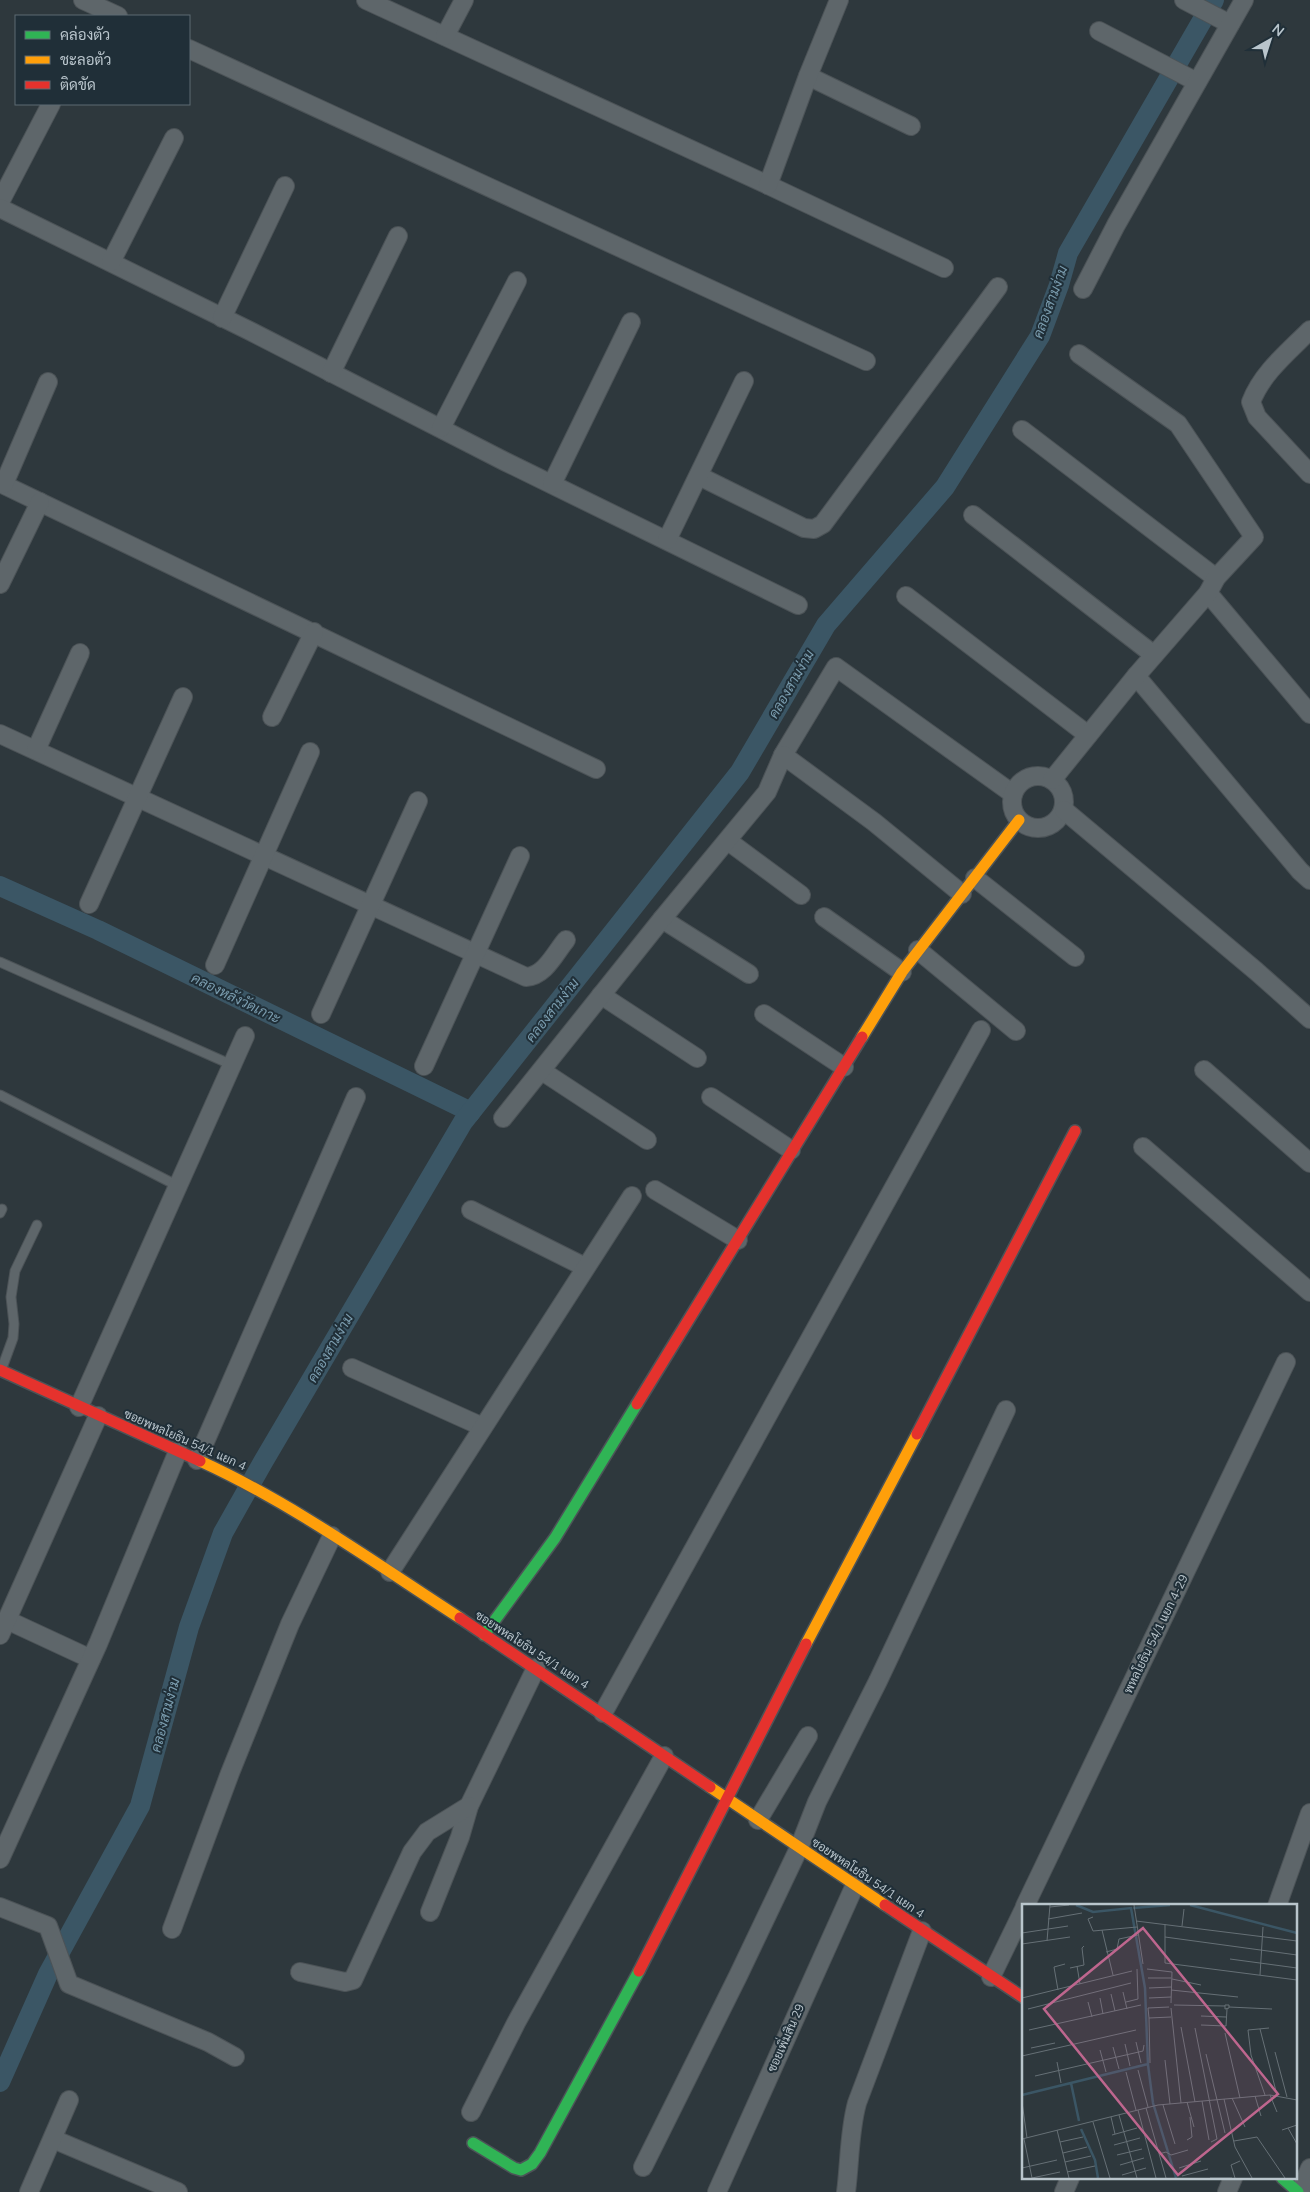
<svg xmlns="http://www.w3.org/2000/svg" width="1310" height="2192" font-family="Mulish,Sarabun,sans-serif">
<rect width="100%" height="100%" fill="#2e383d"/>
<g fill="none" stroke-linecap="round" stroke-linejoin="round">
<!-- canal -->
<g stroke="#3b5665" stroke-width="20">
<path d="M0,886l98,44 373,182"/>
<path d="M0,2082l48,-108 92,-168 49,-179 34,-94 40,-71 200,-340 277,-350 86,-147 119,-138 95,-151 19,-51 9,-32 146,-253"/>
</g>
<!-- lane casing -->
<g stroke="#4c5357" stroke-width="11">
<g id="lane">
<path d="M0,962l232,103"/>
<path d="M0,1095l178,91"/>
<path d="M0,1213l2,-4"/>
<path d="M2,1368l11,-30 1,-14 -3,-27 4,-26 22,-46"/>
</g>
</g>
<!-- street casing -->
<g stroke="#4c5357" stroke-width="20">
<g id="street">
<path d="M83,0l35,16"/>
<path d="M366,0l402,185 176,83"/>
<path d="M1184,0l46,24"/>
<path d="M1099,31l98,51"/>
<path d="M445,36l19,-36"/>
<path d="M189,49l677,312"/>
<path d="M808,76l103,50"/>
<path d="M768,185l40,-109 31,-76"/>
<path d="M0,202l51,-98"/>
<path d="M0,208l248,122 258,132 292,143"/>
<path d="M111,262l63,-124"/>
<path d="M1083,289l33,-64 128,-225"/>
<path d="M222,318l63,-132"/>
<path d="M1310,330c-22,22 -48,43 -59,72l6,15 53,57"/>
<path d="M331,373l67,-137"/>
<path d="M441,428l76,-147"/>
<path d="M1022,430l194,148"/>
<path d="M699,476l105,52 10,1 9,-5 175,-237"/>
<path d="M0,483l596,286"/>
<path d="M4,484l44,-102"/>
<path d="M552,484l79,-162"/>
<path d="M973,515l181,140"/>
<path d="M667,540l77,-159"/>
<path d="M0,584l40,-82"/>
<path d="M1208,593l102,121"/>
<path d="M906,596l182,139"/>
<path d="M1136,676l164,195 10,9"/>
<path d="M272,717l42,-85"/>
<path d="M0,734l526,243c19,-1 29,-24 40,-37"/>
<path d="M36,750l44,-97"/>
<path d="M783,755l53,-88 177,127"/>
<circle cx="1038" cy="802" r="26"/>
<path d="M1052,780l84,-104 72,-83 8,-15 38,-41 -76,-113 -99,-70"/>
<path d="M1064,810l192,161 54,48"/>
<path d="M728,841l73,54"/>
<path d="M975,878l100,79"/>
<path d="M89,904l94,-207"/>
<path d="M824,917l78,55"/>
<path d="M662,919l87,55"/>
<path d="M918,950l98,81"/>
<path d="M215,965l95,-213"/>
<path d="M601,995l96,63"/>
<path d="M321,1014l97,-213"/>
<path d="M764,1014l80,53"/>
<path d="M424,1066l96,-210"/>
<path d="M1204,1070l106,93"/>
<path d="M542,1071l105,69"/>
<path d="M711,1097l80,53"/>
<path d="M503,1118l159,-199 105,-127 16,-37 91,67 88,72"/>
<path d="M1143,1147l167,145"/>
<path d="M655,1190l83,50"/>
<path d="M471,1210l114,57"/>
<path d="M352,1368l131,59"/>
<path d="M79,1407l166,-371"/>
<path d="M197,1460l159,-363"/>
<path d="M390,1572l242,-376"/>
<path d="M7,1620l84,39"/>
<path d="M0,1635l98,-219"/>
<path d="M603,1713l378,-683"/>
<path d="M758,1820l50,-84"/>
<path d="M0,1859l98,-215 80,-193"/>
<path d="M1025,1906l261,-544"/>
<path d="M1277,1906l33,-93"/>
<path d="M0,1907l48,19 21,58 139,58 27,15"/>
<path d="M430,1912l30,-75 9,-31 67,-138"/>
<path d="M172,1929l58,-156 60,-149 42,-88"/>
<path d="M300,1972l45,10 8,-2 59,-128 15,-20 42,-26"/>
<path d="M991,1977l33,-68"/>
<path d="M471,2112l45,-89 148,-267"/>
<path d="M53,2139l125,53"/>
<path d="M643,2167l95,-191 61,-128 18,-46 61,-121 128,-271"/>
<path d="M29,2192l40,-92"/>
<path d="M717,2192l138,-307"/>
<path d="M846,2192c4,-30 3,-60 11,-89l65,-172"/>
<path d="M1064,2192l6,-14"/>
<path d="M1227,2192l6,-14"/>
<path d="M1300,2192l10,-24"/>
</g>
</g>
<!-- fast casing -->
<g stroke="#4c5357" stroke-width="14">
<g id="fast">
<path d="M484,1635l71,-97 82,-134"/>
<path d="M473,2143l41,25 7,2 11,-6 8,-11 99,-182"/>
<path d="M1282,2178l16,14"/>
</g>
</g>
<!-- slow casing -->
<g stroke="#4c5357" stroke-width="14">
<g id="slow">
<path d="M862,1037l40,-65 117,-152"/>
<path d="M200,1461c92,42 175,102 260,157"/>
<path d="M806,1644l111,-210"/>
<path d="M710,1787l175,118"/>
</g>
</g>
<!-- jam casing -->
<g stroke="#4c5357" stroke-width="14">
<g id="jam">
<path d="M0,1370l200,91"/>
<path d="M637,1404l225,-367"/>
<path d="M917,1434l158,-303"/>
<path d="M460,1618l250,169"/>
<path d="M885,1905l139,93"/>
<path d="M639,1971l167,-327"/>
</g>
</g>
<!-- lane -->
<use href="#lane" stroke="#5e666a" stroke-width="9"/>
<!-- street -->
<use href="#street" stroke="#5e666a" stroke-width="18"/>
<!-- fast -->
<use href="#fast" stroke="#30b455" stroke-width="11"/>
<!-- slow -->
<use href="#slow" stroke="#ff9f0a" stroke-width="11"/>
<!-- jam -->
<use href="#jam" stroke="#e5322d" stroke-width="11"/>
</g>
<g text-anchor="middle" stroke-width="4" stroke-linejoin="round" paint-order="stroke">
<!-- street labels -->
<g font-size="12" fill="#b9c5cc" stroke="#202f38">
<text transform="translate(185 1440) rotate(24)" y="4">ซอยพหลโยธิน 54/1 แยก 4</text>
<text transform="translate(1156 1634) rotate(-64)" y="4">พหลโยธิน 54/1 แยก 4-29</text>
<text transform="translate(532 1650) rotate(33)" y="4">ซอยพหลโยธิน 54/1 แยก 4</text>
<text transform="translate(868 1878) rotate(34)" y="4">ซอยพหลโยธิน 54/1 แยก 4</text>
<text transform="translate(786 2038) rotate(-66)" y="4">ซอยเพิ่มสิน 29</text>
</g>
<!-- water labels -->
<g font-size="14" font-style="italic" fill="#7a9cae" stroke="#202f38">
<text transform="translate(1050 302) rotate(-70)" y="5">คลองสามง่าม</text>
<text transform="translate(791 684) rotate(-60)" y="5">คลองสามง่าม</text>
<text transform="translate(236 998) rotate(26)" y="5">คลองหลังวัดเกาะ</text>
<text transform="translate(552 1010) rotate(-52)" y="5">คลองสามง่าม</text>
<text transform="translate(330 1348) rotate(-60)" y="5">คลองสามง่าม</text>
<text transform="translate(165 1715) rotate(-75)" y="5">คลองสามง่าม</text>
</g>
</g>
<!-- overview -->
<g transform="translate(1022 1904)">
<rect width="275" height="275" fill="#2e383d"/>
<path fill="none" stroke="#3b5665" stroke-width="2.5" d="M54,1l17,7 38,-4 14,80 3,77 5,38 23,75M168,1l107,28M111,4l37,-3M49,179l8,38M0,191l126,-31M59,225l14,31 3,18"/>
<path fill="none" stroke="#667076" stroke-width="1" d="M112,1l9,59M28,3l19,-2M71,13l-5,2 5,12 44,-4M26,15l34,-6M114,17l161,20M143,20v39l132,17M160,22l2,-17M80,26l11,45M0,29l46,-7M143,33l132,18M25,37l3,-36M0,40l48,-7M84,48l11,-3 2,-10 19,-4M208,55l67,9M55,62l3,18M48,64l14,-3 -2,-17 2,-2M125,65l25,3 -1,31M238,71l3,-48M126,74h23M150,75l29,6M127,84l22,-1M36,86l-4,-23 11,-3M149,86l67,7M101,88l4,17M89,90l4,17M0,94l110,-27M78,94l3,16M127,94l22,-1M66,98l4,15M104,98l12,-3 -1,-30M152,101l51,1M203,101h4v3l-4,1zM207,103l43,2M149,104l10,95M6,105l103,-26M179,112l25,1M127,114l-1,-10 21,-1M179,121l25,1 1,-17M159,123l14,75M173,124l22,111 -6,3M238,125l17,66M7,126l112,-25M203,129l15,65M114,138l5,21M103,140l5,22M91,143l6,22M9,144l24,-5M78,146l6,22M253,148l12,45M184,150l19,79M0,152l114,-26M143,156l5,44M35,158l4,21M128,159l-1,-45 22,-1M116,166l10,37M104,168l10,38M13,172l108,-25 1,-6M243,191l-14,-40 -3,-25 21,-2M248,191l7,17M233,192l6,20M210,194l13,29M202,195l11,48 17,31M180,197l7,39M0,198l5,36M165,198l7,25M141,201l12,39M124,204l20,70M116,206l18,68M97,211l18,63M89,213l4,17M71,218l17,56M266,224l9,16M35,226l12,48M260,226l15,-5M90,231l25,-7M0,235l136,-34 112,-10 27,5M2,235l8,39M165,236l5,-3 -2,-20M212,237l23,-4 28,41M38,238l23,-5M92,241l26,-7M41,249l24,-6M137,250l7,-2 5,3 17,-5M95,251l25,-6M43,258l26,-6M98,261l24,-7M0,264l35,-8M157,264l22,-7M45,268l28,-6M100,271l24,-7M160,272l26,-7M10,274l28,-6M188,274h22M213,274l-4,-13 9,-4"/>
<path fill="#be668e" fill-opacity="0.15" stroke="#be668e" stroke-width="2.5" d="M121,24l135,166 -100,81 -134,-166z"/>
<rect width="275" height="275" fill="none" stroke="#b9c5cc" stroke-width="2.5"/>
</g>
<!-- legend -->
<rect x="15" y="15" width="175" height="90" fill="#202f38" stroke="#5d6b73"/>
<rect x="25" y="31" width="25" height="8" fill="#30b455" stroke="#5d6b73"/>
<text x="60" y="40" font-size="15" fill="#b9c5cc">คล่องตัว</text>
<rect x="25" y="56" width="25" height="8" fill="#ff9f0a" stroke="#5d6b73"/>
<text x="60" y="65" font-size="15" fill="#b9c5cc">ชะลอตัว</text>
<rect x="25" y="81" width="25" height="8" fill="#e5322d" stroke="#5d6b73"/>
<text x="60" y="90" font-size="15" fill="#b9c5cc">ติดขัด</text>
<!-- north arrow -->
<g transform="translate(1270 40) rotate(39)" stroke="#202f38" stroke-width="4" paint-order="stroke">
<path d="M0-4L9 19L0 12L-9 19Z" fill="#b9c5cc"/>
<text y="-8" font-size="14" font-weight="bold" text-anchor="middle" fill="#b9c5cc">N</text>
</g>
</svg>
